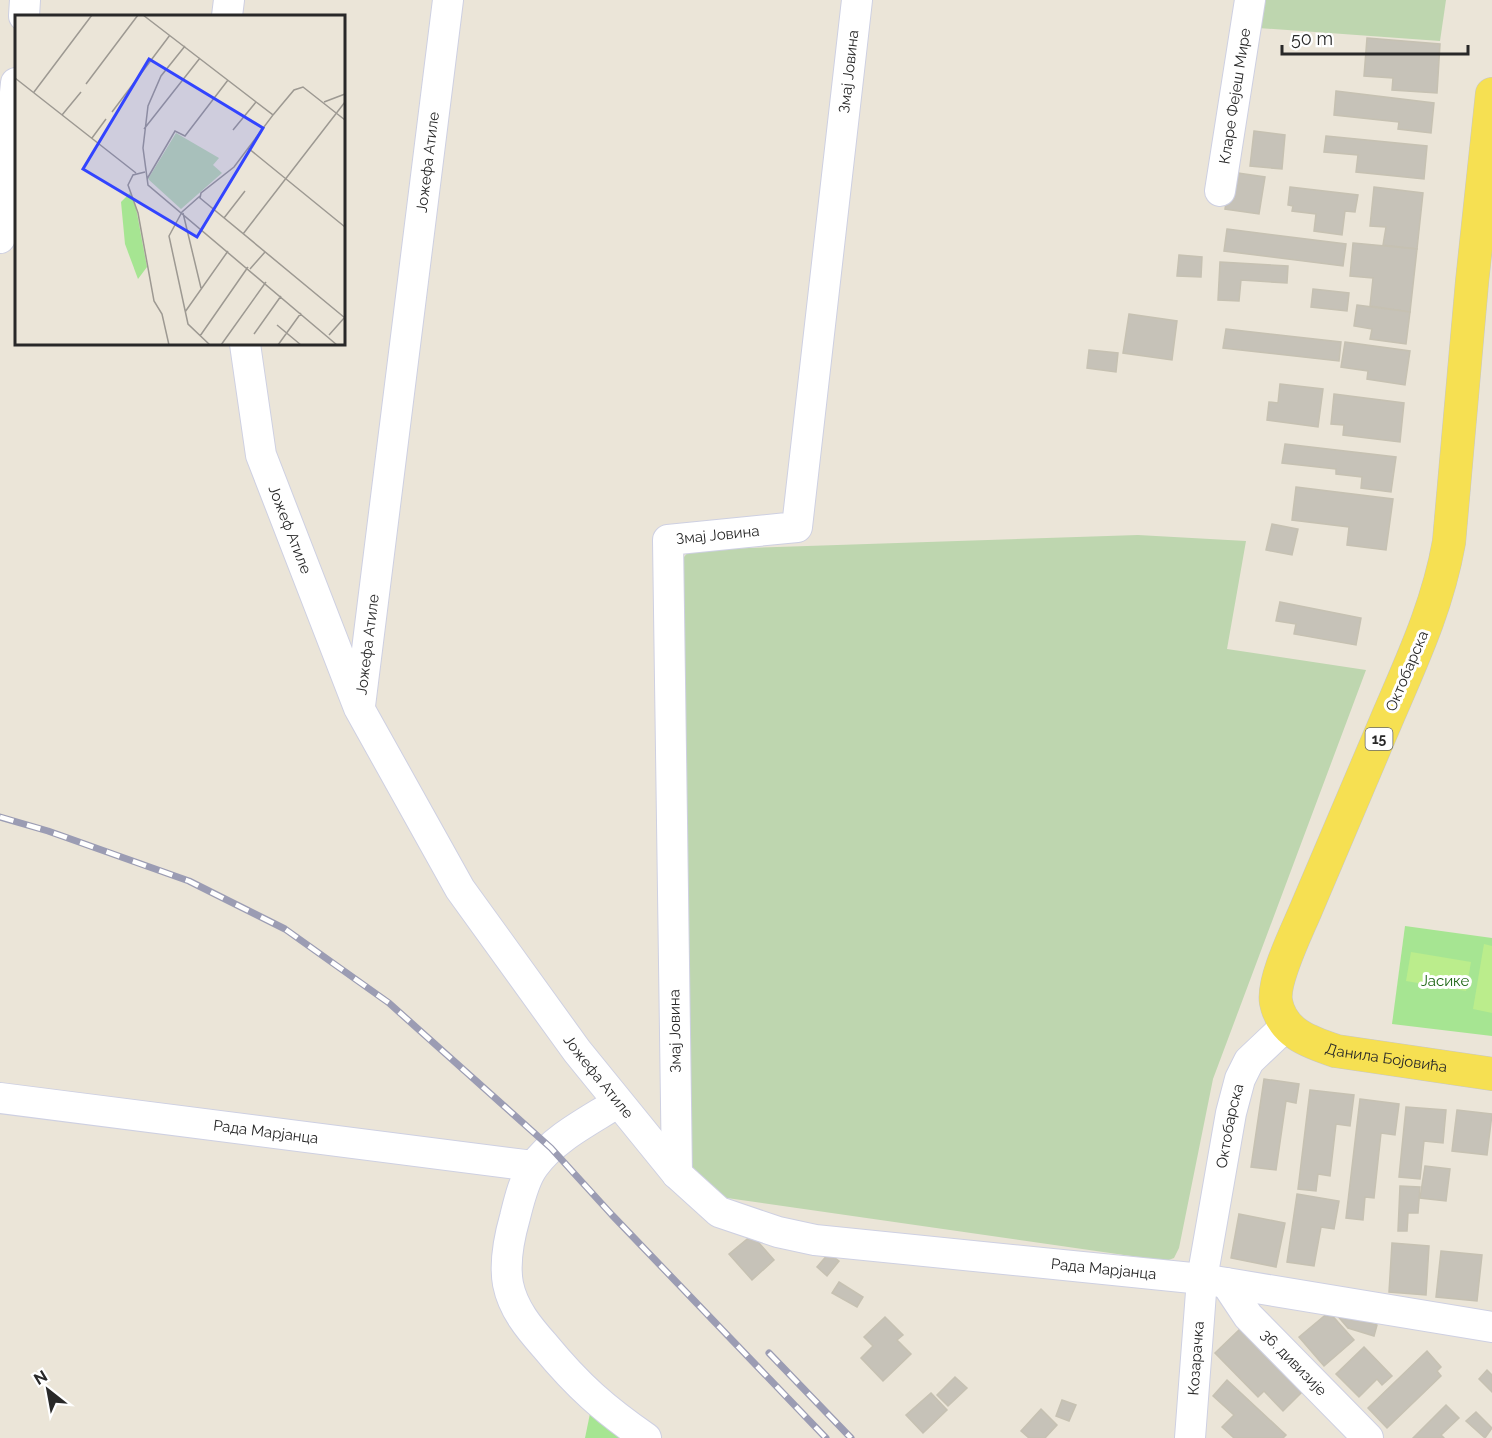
<svg xmlns="http://www.w3.org/2000/svg" width="1492" height="1438" font-family="Raleway,sans-serif">
<rect width="100%" height="100%" fill="#ebe5d8"/>
<!-- green -->
<g fill="#a6e592">
<path d="M1405,926l87,12v98l-100,-12z"/>
<path d="M593,1399l55,39h-63z"/>
</g>
<!-- cemetery -->
<g fill="#bed6af">
<path d="M1262,0h184l-6,41 -182,-13z"/>
<path d="M1138,535l108,6 -19,108 139,21 -153,409 -34,169 -5,10 -8,3 -446,-64 -35,-37 -7,-596 12,-14z"/>
</g>
<!-- pitch -->
<g fill="#bbed8c">
<path d="M1484,944l8,2v67l-19,-4z"/>
<path d="M1411,952l60,10 -5,29 -60,-10z"/>
</g>
<!-- building -->
<g fill="#c6c2b8" stroke="#c6c1b2" stroke-width="1.5">
<path d="M1367,38l73,6 -3,49 -45,-3 1,-12 -29,-2z"/>
<path d="M1336,91l98,12 -3,30 -33,-4 1,-7 -65,-7z"/>
<path d="M1254,131l31,4 -3,34 -32,-3z"/>
<path d="M1326,136l101,10 -3,33 -68,-7 2,-17 -34,-3z"/>
<path d="M1231,172l34,5 -6,37 -34,-5z"/>
<path d="M1290,187l68,8 -3,17 -10,-1 -3,24 -28,-4 2,-17 -24,-3 1,-5 -5,-1z"/>
<path d="M1374,187l49,6 -6,56 -34,-4 3,-18 -16,-1z"/>
<path d="M1227,229l119,15 -3,22 -119,-15z"/>
<path d="M1353,243l64,6 -7,63 -40,-6 3,-28 -23,-2z"/>
<path d="M1179,255l23,2 -1,20 -24,-1z"/>
<path d="M1220,262l68,4 -1,17 -46,-3 -2,21 -21,-1z"/>
<path d="M1313,289l36,4 -2,18 -36,-4z"/>
<path d="M1357,305l53,7 -4,32 -36,-5 2,-10 -18,-3z"/>
<path d="M1129,314l48,7 -5,39 -49,-7z"/>
<path d="M1226,329l115,13 -2,19 -116,-13z"/>
<path d="M1345,342l65,9 -5,34 -38,-6 1,-8 -27,-4z"/>
<path d="M1089,350l29,3 -2,19 -29,-4z"/>
<path d="M1280,384l43,5 -5,38 -51,-7 2,-18 9,1z"/>
<path d="M1334,394l70,9 -4,39 -57,-7 1,-10 -13,-1z"/>
<path d="M1285,444l111,13 -5,35 -30,-4 1,-11 -26,-3v-5l-54,-6z"/>
<path d="M1296,487l97,12 -7,51 -39,-5 2,-18 -57,-7z"/>
<path d="M1272,524l26,5 -6,26 -26,-5z"/>
<path d="M1280,602l81,16 -5,27 -62,-11 2,-10 -20,-3z"/>
<path d="M1264,1079l35,5 -3,19 -10,-2 -10,69 -25,-3z"/>
<path d="M1310,1090l44,5 -4,31 -14,-2 -6,52 -12,-2 -2,17 -18,-2z"/>
<path d="M1360,1099l39,5 -4,31 -14,-2 -7,65 -9,-1 -2,23 -17,-2z"/>
<path d="M1406,1107l40,3 -3,33 -19,-2 -4,38 -21,-2z"/>
<path d="M1457,1110l35,4 -5,41 -35,-4z"/>
<path d="M1425,1166l25,3 -4,32 -26,-3z"/>
<path d="M1400,1186l20,1 -2,26h-10l-1,18h-9z"/>
<path d="M1297,1194l42,7 -5,28 -13,-2 -7,39 -27,-4z"/>
<path d="M1239,1214l46,9 -9,44 -45,-9z"/>
<path d="M752,1235l22,25 -22,20 -23,-26z"/>
<path d="M1392,1243l37,3 -3,49 -37,-3z"/>
<path d="M1441,1251l41,4 -5,46 -41,-4z"/>
<path d="M829,1253l10,8 -12,15 -10,-9z"/>
<path d="M839,1282l24,15 -6,10 -25,-14z"/>
<path d="M1329,1312l25,28 -30,26 -25,-29z"/>
<path d="M1335,1313l42,12 -3,11 -26,-8z"/>
<path d="M885,1317l18,18 -6,5 14,14 -28,27 -22,-23 12,-12 -9,-9z"/>
<path d="M1241,1328l62,63 -20,20 -19,-20 -6,6 -43,-44z"/>
<path d="M1364,1347l28,29 -10,9 -5,-6 -18,18 -23,-23z"/>
<path d="M1427,1351l14,16 -4,4 4,5 -54,52 -19,-20z"/>
<path d="M1487,1370l5,5v17l-13,-13z"/>
<path d="M955,1377l12,11 -19,18 -11,-11z"/>
<path d="M1227,1380l59,55 -3,3h-49l-12,-11 12,-12 -21,-19z"/>
<path d="M931,1393l16,17 -24,23 -17,-18z"/>
<path d="M1062,1400l14,5 -7,16 -13,-5z"/>
<path d="M1446,1405l13,13 -18,17 3,3h-31z"/>
<path d="M1041,1409l16,16 -12,13h-16l-8,-7z"/>
<path d="M1476,1412l16,16 -7,10 -19,-17z"/>
</g>
<g fill="none" stroke-linecap="round" stroke-linejoin="round">
<!-- minor casing -->
<g stroke="#ced0e2" stroke-width="32">
<g id="minor">
<path d="M24,16l1,-16"/>
<path d="M227,16l2,-16"/>
<path id="s1" d="M1220,191l30,-191"/>
<path d="M0,238l16,-155"/>
<path id="s2" d="M245,344l16,111 98,253 101,181 117,162 100,123 42,38 59,20 37,8 387,39 290,48"/>
<path id="s3" d="M360,706l88,-706"/>
<path id="s4" d="M0,1098l533,68"/>
<path d="M617,1103c-28,18 -63,35 -83,63 -10,13 -15,35 -19,51 -6,21 -11,45 -7,67 5,25 21,44 37,62 33,40 59,63 101,92"/>
<path id="s5" d="M677,1174l-9,-634 129,-13 60,-527"/>
<path id="s6" d="M1226,1283l22,33 120,122"/>
<path id="s7" d="M1190,1438l12,-159 29,-166 9,-34 9,-18 38,-36"/>
</g>
</g>
<!-- primary casing -->
<g stroke="#c7c7c7" stroke-width="34">
<g id="primary">
<path id="s8" d="M1492,94l-20,188 -23,260c-11,62 -35,114 -60,172 -27,64 -55,128 -82,193 -9,22 -35,73 -31,95 6,31 33,40 60,49l156,23"/>
</g>
</g>
<!-- minor -->
<use href="#minor" stroke="#fff" stroke-width="30"/>
<!-- primary -->
<use href="#primary" stroke="#f6e052" stroke-width="33"/>
<!-- rail casing -->
<g stroke="#9b9cb3" stroke-width="7">
<g id="rail">
<path d="M0,817l48,14 141,50 96,48 104,74 162,145 61,67 214,223"/>
<path d="M769,1353l82,85"/>
</g>
</g>
<!-- rail -->
<use href="#rail" stroke="#fff" stroke-width="4.5" stroke-dasharray="14" stroke-linecap="butt"/>
</g>
<g text-anchor="middle" stroke-width="6" stroke-linejoin="round" paint-order="stroke">
<!-- shield labels -->
<rect fill="#fff" stroke="#686868" stroke-width="1.5" x="1365.5" y="728" width="27" height="22" rx="4.5"/>
<g font-size="14" font-weight="bold" fill="#282828">
<text x="1379" y="744">15</text>
</g>
<!-- street labels -->
<g font-size="15" fill="#282828" stroke="#fff">
<text dy="5" stroke="none"><textPath href="#s5" startOffset="1222">Змај Јовина</textPath></text>
<text dy="5" stroke="none"><textPath href="#s1" startOffset="96">Кларе Фејеш Мире</textPath></text>
<text dy="5" stroke="none"><textPath href="#s3" startOffset="548">Јожефа Атиле</textPath></text>
<text dy="5" stroke="none"><textPath href="#s2" startOffset="192">Јожеф Атиле</textPath></text>
<text dy="5" stroke="none"><textPath href="#s5" startOffset="684">Змај Јовина</textPath></text>
<text dy="5" stroke="none"><textPath href="#s3" startOffset="62">Јожефа Атиле</textPath></text>
<text transform="translate(1407 671) rotate(-67)" y="5">Октобарска</text>
<text transform="translate(675 1031) rotate(-91)" y="5">Змај Јовина</text>
<text dy="5" stroke="none"><textPath href="#s8" startOffset="1076">Данила Бојовића</textPath></text>
<text dy="5" stroke="none"><textPath href="#s2" startOffset="824">Јожефа Атиле</textPath></text>
<text dy="5" stroke="none"><textPath href="#s7" startOffset="315">Октобарска</textPath></text>
<text dy="5" stroke="none"><textPath href="#s4" startOffset="268">Рада Марјанца</textPath></text>
<text dy="5" stroke="none"><textPath href="#s2" startOffset="1396">Рада Марјанца</textPath></text>
<text dy="5" stroke="none"><textPath href="#s7" startOffset="80">Козарачка</textPath></text>
<text dy="5" stroke="none"><textPath href="#s6" startOffset="105">36. дивизије</textPath></text>
</g>
<!-- park labels -->
<g font-size="15" fill="#1f6716" stroke="#fff">
<text x="1445" y="986">Јасике</text>
</g>
</g>
<!-- overview -->
<g transform="translate(15 15)">
<rect width="330" height="330" fill="#ebe5d8"/>
<path d="M115,178l6,15 11,59 -9,12 -13,-35 -4,-42z" fill="#a6e592"/>
<path d="M161,118l43,25 -6,7 9,8 -41,36 -33,-30z" fill="#bed6af"/>
<path fill="none" stroke="#9d9992" stroke-width="1.5" d="M128,0l130,100 -39,52 -33,26 -1,5 145,120M170,31l-24,30 -13,30 -5,42 5,37 189,160M0,63l121,95M71,69l52,-69M19,77l58,-77M309,87l21,-8M97,97l58,-77M47,100l19,-23M258,100l21,-25 9,-3 42,33M129,114l56,-71M218,115l23,-28M77,123l14,-19M233,133l97,79M130,157l-12,3 -5,10 10,28 16,88 8,13 7,31M132,164l28,-48 10,5 43,-56M185,181l-18,16 -13,24 19,88 22,21M168,198l18,75M209,203l21,-27M228,219l102,-132M235,254l15,-17M170,297l43,-61M262,310l24,20M239,319l27,-38M314,320l16,-18M185,321l48,-69M206,330l45,-63M263,330l23,-32"/>
<path fill="#3244ff" fill-opacity="0.15" stroke="#3244ff" stroke-width="3" d="M134,44l114,69 -66,109 -114,-68z"/>
<rect width="330" height="330" fill="none" stroke="#282828" stroke-width="3"/>
</g>
<!-- north arrow -->
<g transform="translate(48 1390) rotate(329)" stroke="#ffffff" stroke-width="4.5" paint-order="stroke">
<path d="M0-4.5L10 22L0 15L-10 22Z" fill="#282828"/>
<text y="-9" font-size="16" font-weight="bold" text-anchor="middle" fill="#282828">N</text>
</g>
<!-- scale -->
<path d="M1282 45v9h186v-9" fill="none" stroke="#282828" stroke-width="3"/>
<text x="1291" y="45" font-size="18" fill="#282828" stroke="#ffffff" stroke-width="4.5" paint-order="stroke">50 m</text>
</svg>
